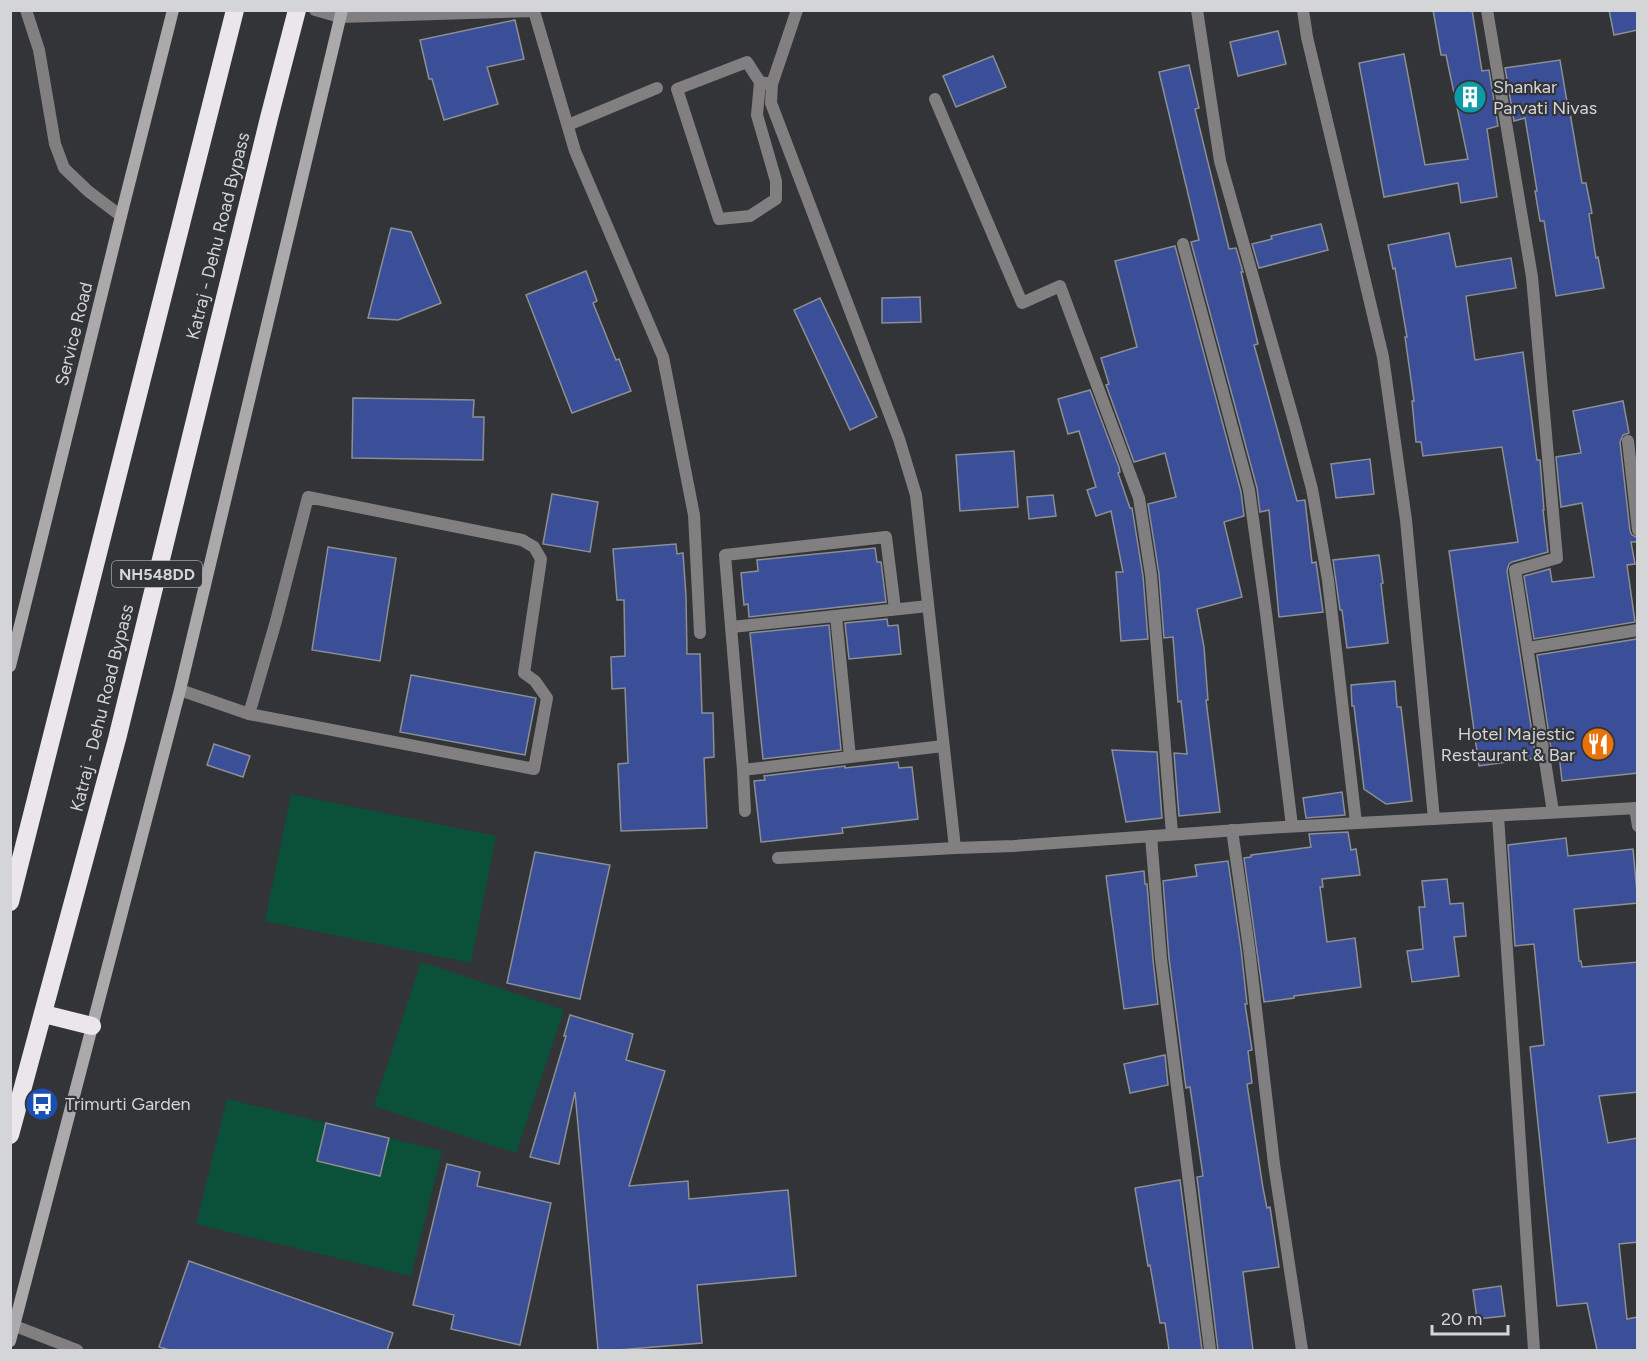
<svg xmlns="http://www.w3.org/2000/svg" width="1648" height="1361" font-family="Figtree,sans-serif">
<rect width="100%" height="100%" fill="#333438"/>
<!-- green -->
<g fill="#0b5039">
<path d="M291,794l205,42 -25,127 -206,-42z"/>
<path d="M421,962l143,48 -48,143 -142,-47z"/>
<path d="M227,1099l99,24 -9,38 63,15 9,-38 53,13 -31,125 -215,-52z"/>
</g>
<!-- building -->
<g fill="#3a4f98" stroke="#8c8e92" stroke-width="1.5">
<path d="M1433,10h39l10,61 7,-1 9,56 -11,3 10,68 -36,6 -3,-20 -74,14 -25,-134 45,-9 21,111 43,-6 -22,-104h-5z"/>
<path d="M1609,10h29v20l-24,5z"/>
<path d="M515,20l9,39 -37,8 11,37 -54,16 -12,-41h-3l-9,-39z"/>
<path d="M1278,31l8,33 -48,12 -8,-34z"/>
<path d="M993,56l13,31 -50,20 -13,-31z"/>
<path d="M1560,60l8,48 1,-1 13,76h4l6,30 -3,1 7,44 2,-1 6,31 -48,8 -12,-75h-4l-5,-30h2l-12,-73 -11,3 -9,-53z"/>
<path d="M1189,65l10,43 -4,1 34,140 7,-1 7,24h-2l17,72 -4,1 43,156 8,-1 7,63 4,-1 7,50 -44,5 -10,-107 -9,2 -3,-24 -66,-246 8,-2 -40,-168z"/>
<path d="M1321,224l7,26 -69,18 -7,-24 20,-5 -1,-3z"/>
<path d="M391,228l20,4 30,71 -43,17 -30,-2z"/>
<path d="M1449,233l7,34 55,-9 5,30 -50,8 9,64 48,-8 14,108h3l4,50h-1l5,42 -36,10 -3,2 -2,7 29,187 -57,8 -30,-215 69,-9 -16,-95 -79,9 -2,-14h-5l-4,-41h2l-9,-64h2l-12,-69 -2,1 -5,-24z"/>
<path d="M1175,246l66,246 3,24 -20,6 18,75 -45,12 7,38 4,53h-2l14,112 -41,4 -5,-63 13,1 -6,-53 -3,1 -5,-65 -9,1 -5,-64 -11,-70 28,-7 -11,-44 -31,9 -28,-77 3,-1 -8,-26 36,-11 -22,-86z"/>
<path d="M586,271l11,30 -4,2 23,57 3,-1 12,32 -59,22 -46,-118z"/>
<path d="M920,297l1,25 -39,1v-25z"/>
<path d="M820,298l57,119 -27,13 -56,-120z"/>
<path d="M1090,390l29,77 1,5 -2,1 12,35h2l11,68 5,63 -27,2 -5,-69h7l-12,-61 -15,5 -9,-26 9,-3 -17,-56 -11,3 -10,-35z"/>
<path d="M353,398l121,2 -1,17h11l-1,43 -131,-2z"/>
<path d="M1623,401l6,32 -6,2 -3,7 10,89 2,4 6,3v4h-7l4,22 -8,1 8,57 -101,17 -10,-63 26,-7 2,13 42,-5 -12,-74 -21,4 -5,-50 25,-4 -8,-42z"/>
<path d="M1014,451l4,56 -58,4 -4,-56z"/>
<path d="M1370,459l4,35 -38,4 -5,-34z"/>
<path d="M552,494l46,8 -8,50 -47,-8z"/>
<path d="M1053,495l3,21 -27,3 -2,-22z"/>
<path d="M676,544l1,10 6,-1 3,43 1,58h13l2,59h11l1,44 -10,1 3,70 -86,3 -3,-67 10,-1 -3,-75 -13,1 -1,-32 14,-1 -1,-56h-7l-4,-51z"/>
<path d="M328,547l68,11 -16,103 -68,-11z"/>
<path d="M875,548l2,14h4l5,40 -137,15 -1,-13 -4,1 -3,-32 17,-2 -1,-11z"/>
<path d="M1379,555l4,28 -2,1 7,59 -41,5 -5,-38h-2l-7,-50z"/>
<path d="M887,619l1,7 10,-1 3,29 -52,5 -4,-36z"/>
<path d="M829,625l12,125 -78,9 -13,-126z"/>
<path d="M1637,639l1,134 -76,8 -3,-27 -7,1 -15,-100z"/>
<path d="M411,675l125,23 -11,57 -125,-23z"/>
<path d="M1395,681l2,26h4l11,94 -26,3 -22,-15 -10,-83h-2l-1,-21z"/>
<path d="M214,744l36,12 -7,21 -36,-12z"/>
<path d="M1112,750l45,2 5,66 -36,4z"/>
<path d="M898,762l1,6 13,-1 6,52 -76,9 1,5 -82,9 -7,-61 11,-1 -1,-4 81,-10v2z"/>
<path d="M1342,792l3,23 -39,3 -3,-20z"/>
<path d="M1348,832l3,18 5,-1 4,26 -38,4 1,8h-3l7,55 28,-4 6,49 -67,9v2l-30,4 -20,-144 7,-1v-2l60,-8 -2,-13z"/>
<path d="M1566,838l2,18 65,-7 5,54 -64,6 5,52h2l1,6 56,-5v130l-39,4 9,47 30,-5v104l-19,2 8,75 11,-2v33h-41l-10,-47 -30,3 -27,-259 14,-2 -10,-101 -19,2 -7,-101z"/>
<path d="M535,852l75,13 -30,134 -73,-16z"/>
<path d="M1228,861l13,88 6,55h-2l7,46 -4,1 4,32 -5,1 16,104 4,20 3,-1 9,60 -36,5 10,78h-35l-21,-173 6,-1 -13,-89 -4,1 -1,-7 -16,-123 -6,-77 34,-5 -2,-11z"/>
<path d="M1144,871l1,13h2l6,76 5,44 -34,5 -18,-133z"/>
<path d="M1447,879l3,25 13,-1 3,33 -12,1 5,39 -47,6 -5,-31 16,-2 -4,-42h6l-3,-26z"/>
<path d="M570,1015l63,19 -7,26 39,11 -36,115 59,-5 1,18 99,-9 8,86 -99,9 5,58 -84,7h-20l-23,-258 -16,72 -29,-7 36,-121h-2z"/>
<path d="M1165,1055l3,30 -38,8 -6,-29z"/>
<path d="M326,1123l63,15 -9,38 -63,-15z"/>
<path d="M447,1164l33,8 -3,14 74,17 -31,142 -69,-16 3,-14 -41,-10z"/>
<path d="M1180,1180l22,170h-33l-4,-27h-5l-10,-58 -2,1 -13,-78z"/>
<path d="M189,1261l204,72 -6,17h-217l-11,-3z"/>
<path d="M1501,1286l4,30 -28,3 -4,-29z"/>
</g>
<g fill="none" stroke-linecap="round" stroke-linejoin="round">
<!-- lane -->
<g stroke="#817f80" stroke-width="12">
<path d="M26,10l13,40 16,94 9,24 24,23 33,25"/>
<path d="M180,690l69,24 285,55 13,-71 -12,-17 -11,-8 17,-114 -7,-12 -12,-7 -214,-43 -32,124 -27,93"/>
</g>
<!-- street -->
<g stroke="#817f80" stroke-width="12">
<path d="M315,10l25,7 194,-6 41,140 88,206 31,158 6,118"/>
<path d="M797,10l-25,74 -1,19 128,336 17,56 39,353"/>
<path d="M1197,10l23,151 75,264 17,64 16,91 28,243"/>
<path d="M1303,10l4,27 76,320 23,163 28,299"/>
<path d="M1487,10l45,267 25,281 -42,12 38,242"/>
<path d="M760,82l-3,33 19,66v18l-26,17 -31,3 -42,-130 70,-27 13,20 12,2"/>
<path d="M935,99l87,204 38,-17 79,212 12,77 21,259"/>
<path d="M568,125l89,-37"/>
<path d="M1183,244l66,246 17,123 26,213"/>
<path d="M1628,441l10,89"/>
<path d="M732,627l196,-21"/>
<path d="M1528,648l110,-18"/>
<path d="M850,757l93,-11"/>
<path d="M743,770l107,-13 -14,-141"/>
<path d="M1635,808l3,18"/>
<path d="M745,811l-2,-41 -18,-215 161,-18 9,72"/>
<path d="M1498,816l36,534"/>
<path d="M1232,830l17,118 25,216 28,186"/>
<path d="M1151,836l10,123 49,391"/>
<path d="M778,858l177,-10 59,-2 252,-18 372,-20"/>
<path d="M15,1326l62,24"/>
</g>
<!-- secondary -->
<g stroke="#aca9aa" stroke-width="12">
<path d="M10,666l111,-450 52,-206"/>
<path d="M10,1341l170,-651 162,-680"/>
</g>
<!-- highway -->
<g stroke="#ebe6e9" stroke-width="18">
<path d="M10,902l225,-892"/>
<path d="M44,1014l48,12"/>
<path d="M10,1135l107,-396 152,-621 28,-108"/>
</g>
</g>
<!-- icons -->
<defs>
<g id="building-disc" transform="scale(1.725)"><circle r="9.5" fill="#0f9aa8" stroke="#333438"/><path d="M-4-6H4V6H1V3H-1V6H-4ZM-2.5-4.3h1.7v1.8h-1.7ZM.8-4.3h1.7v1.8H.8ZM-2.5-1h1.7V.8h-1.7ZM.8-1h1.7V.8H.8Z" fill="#fff"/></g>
<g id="restaurant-disc" transform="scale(1.725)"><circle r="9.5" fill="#e8710a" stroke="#333438"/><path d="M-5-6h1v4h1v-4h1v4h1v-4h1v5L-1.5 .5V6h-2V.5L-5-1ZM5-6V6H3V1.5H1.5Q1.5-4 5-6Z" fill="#fff"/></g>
<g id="bus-disc" transform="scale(1.725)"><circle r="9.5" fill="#1a4fb4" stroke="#333438"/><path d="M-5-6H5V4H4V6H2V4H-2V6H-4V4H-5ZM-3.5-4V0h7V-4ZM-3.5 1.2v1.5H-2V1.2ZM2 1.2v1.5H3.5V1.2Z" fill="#fff"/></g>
</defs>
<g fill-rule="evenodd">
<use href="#building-disc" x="1470" y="97"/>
<use href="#restaurant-disc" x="1598" y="744"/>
<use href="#bus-disc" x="42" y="1104"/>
</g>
<g text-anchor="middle" stroke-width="4.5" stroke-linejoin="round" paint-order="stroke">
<!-- shield labels -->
<rect fill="#333438" stroke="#a4a5a7" stroke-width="1.5" x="112" y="561" width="90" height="26" rx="4.5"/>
<g font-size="16" font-weight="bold" fill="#d4d5d7">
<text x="157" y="580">NH548DD</text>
</g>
<!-- poi labels -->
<g font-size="18" fill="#d4d5d7" stroke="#333438" text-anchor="start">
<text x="1493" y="93">Shankar<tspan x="1493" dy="21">Parvati Nivas</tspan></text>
<text x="1575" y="740" text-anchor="end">Hotel Majestic<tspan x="1575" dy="21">Restaurant &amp; Bar</tspan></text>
<text x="65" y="1110">Trimurti Garden</text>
</g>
<!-- street labels -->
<g font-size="18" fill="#d4d5d7" stroke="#333438">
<text transform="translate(218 236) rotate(-76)" y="6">Katraj - Dehu Road Bypass</text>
<text transform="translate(74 334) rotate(-76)" y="6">Service Road</text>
<text transform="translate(102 708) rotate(-76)" y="6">Katraj - Dehu Road Bypass</text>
</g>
</g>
<!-- border -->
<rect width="1648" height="1361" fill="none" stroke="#d4d5d7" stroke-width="24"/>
<!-- scale -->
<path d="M1432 1325v9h76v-9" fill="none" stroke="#d4d5d7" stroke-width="3"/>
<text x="1441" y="1325" font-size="18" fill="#d4d5d7" stroke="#333438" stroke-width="4.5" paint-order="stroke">20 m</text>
</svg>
